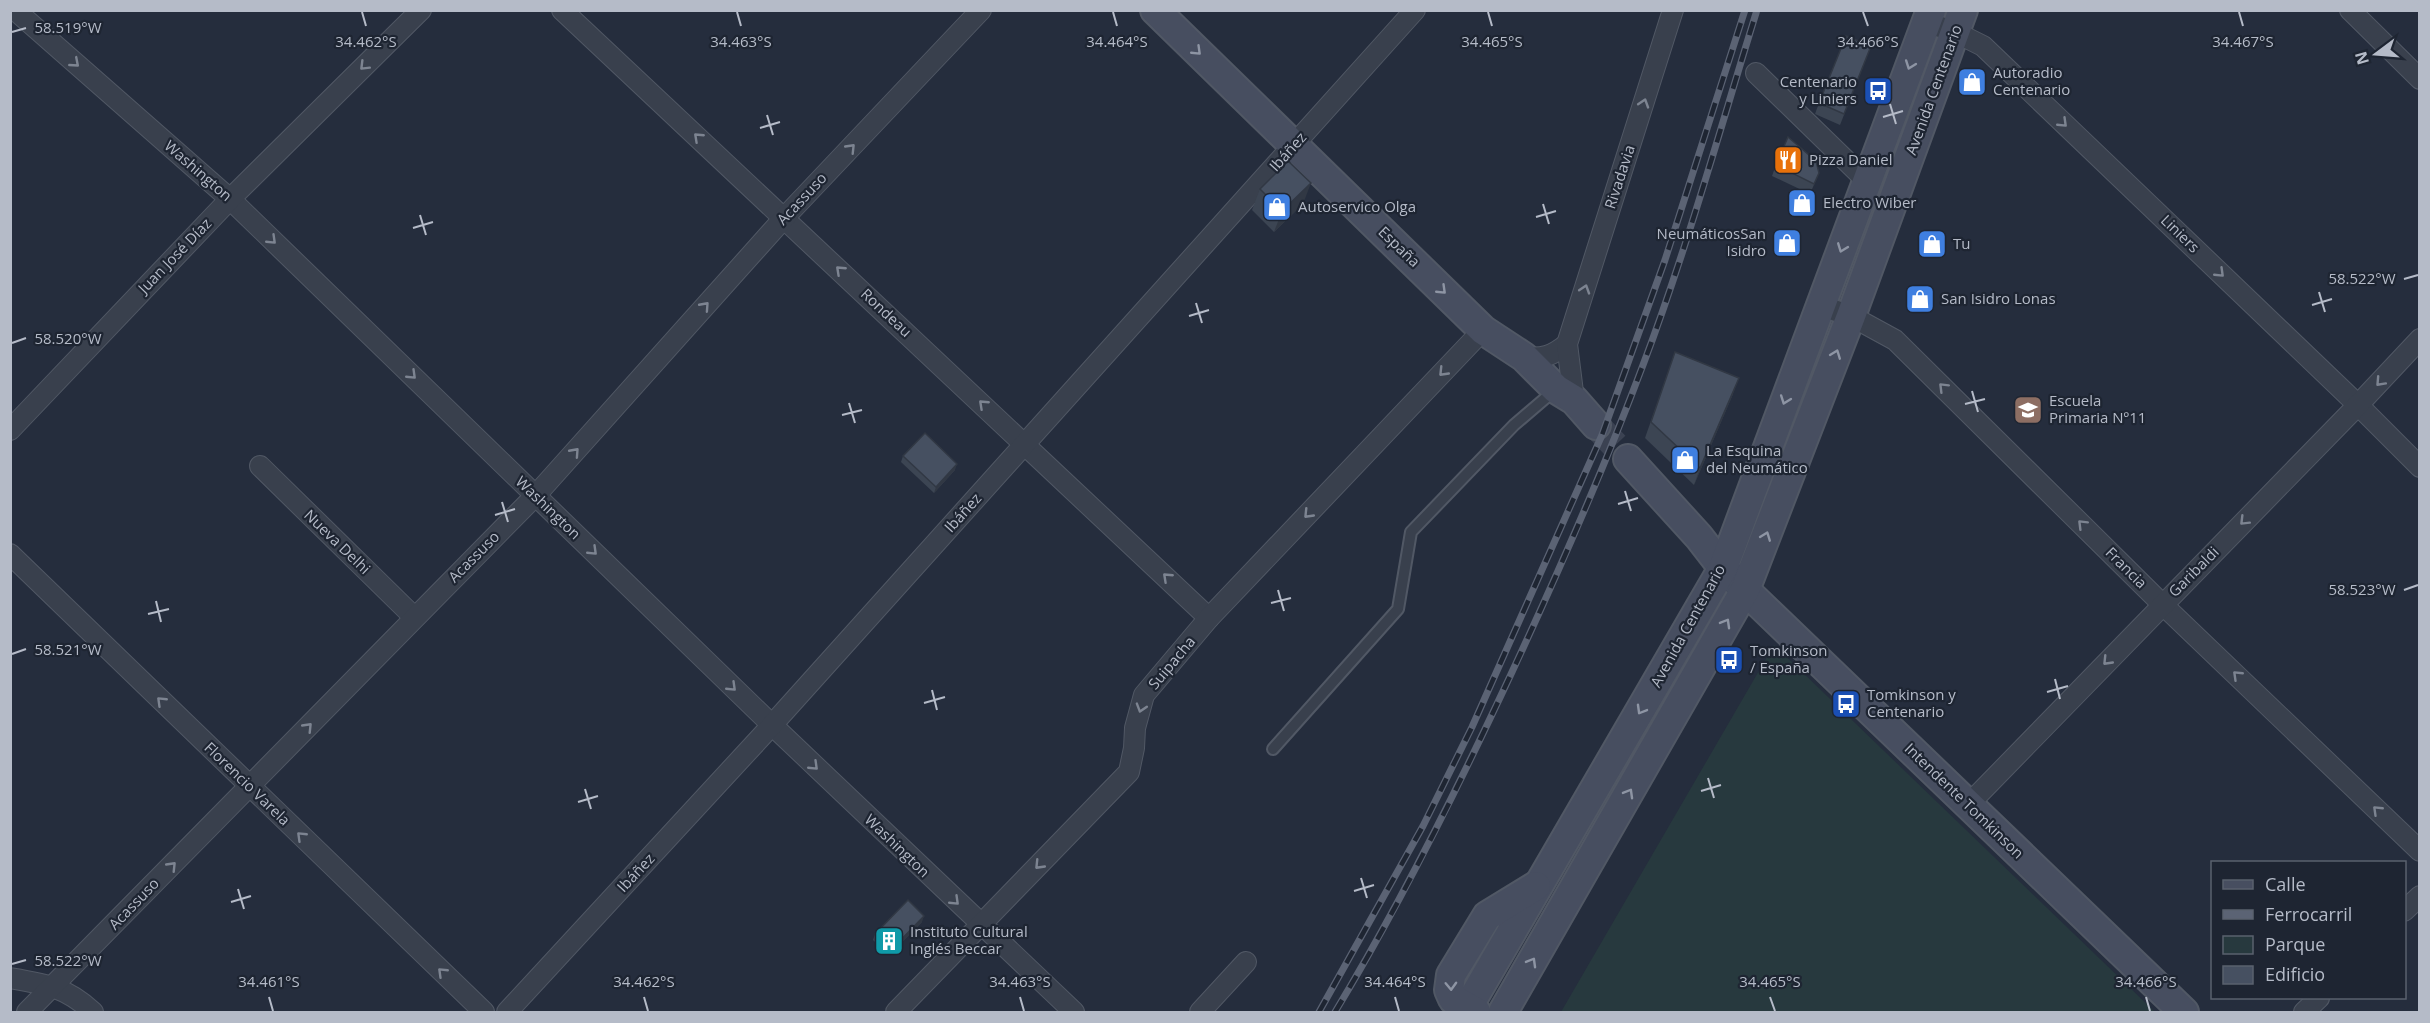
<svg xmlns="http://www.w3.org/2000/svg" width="2430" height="1023" font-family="'Open Sans',sans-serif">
<rect width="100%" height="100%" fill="#252d3d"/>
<!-- green -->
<path fill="#27393e" d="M1774,645l381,367h-594z"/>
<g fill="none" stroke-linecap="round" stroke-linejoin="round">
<!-- secondary-tunnel -->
<path stroke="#3b4252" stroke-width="28" stroke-dasharray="28 14" stroke-linecap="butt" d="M1596,425l32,34"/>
<!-- lane casing -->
<g stroke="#515865" stroke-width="14">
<path id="lane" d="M1273,749l125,-140 13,-77 103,-107 41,-35"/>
</g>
<!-- street casing -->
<g stroke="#515865" stroke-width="22">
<g id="street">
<path d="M15,10l215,189 542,526 302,287"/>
<path d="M562,10l647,608"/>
<path d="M2350,10l70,69"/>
<path d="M1926,22l29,10 28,14 375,359 62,62"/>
<path d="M1756,73l111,108"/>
<path d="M1819,305l32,11 44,24 267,264 258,247"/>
<path d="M1524,357c19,2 28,-1 43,-13"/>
<path d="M1574,400l-7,-56 106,-334"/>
<path d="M10,430l220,-231 191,-189"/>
<path d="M260,466l154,151"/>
<path d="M10,554l474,458"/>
<path d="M1968,805l390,-400 62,-66"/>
<path d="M2404,911l16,-15"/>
<path d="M10,978c36,6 56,9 83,34"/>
<path d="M27,1012l509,-517 248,-277 197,-208"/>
<path d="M507,1012l265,-287 643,-715"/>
<path d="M896,1012l233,-240 5,-24 1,-20 9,-33 65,-77 274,-288"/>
<path d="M1200,1012l46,-50"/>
<path d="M2304,1012l15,-14"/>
</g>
</g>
<!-- secondary casing -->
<g stroke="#515865" stroke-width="32">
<g id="secondary">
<path d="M1155,10l328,320 41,27 32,32 18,11 22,25"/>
<path d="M1628,459l71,78 24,31 22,22 439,422"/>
<path d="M1465,1012l258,-444 208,-558"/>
<path d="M1476,1012l-23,-13 -4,-9 2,-15 36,-59 49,-30"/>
<path d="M1503,1012l242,-422 106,-274 112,-306"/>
</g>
</g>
<!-- lane -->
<use href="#lane" stroke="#39404d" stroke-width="10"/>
<!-- street -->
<use href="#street" stroke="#39404d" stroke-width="20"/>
<!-- secondary -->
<use href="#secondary" stroke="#474e60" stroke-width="28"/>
<!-- rail casing -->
<g stroke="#5b6374" stroke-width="7">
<g id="rail">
<path d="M1319,1012l104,-186 49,-99 130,-292 63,-175 80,-250"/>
<path d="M1335,1012c66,-109 123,-224 177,-340 47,-101 92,-203 131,-307 44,-116 77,-236 114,-355"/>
</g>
</g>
<!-- rail -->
<use href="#rail" stroke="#1e2532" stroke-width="4.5" stroke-dasharray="14" stroke-linecap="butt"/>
</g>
<!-- wall -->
<g fill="#3c4553">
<path d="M1871,46l-31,79 -25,-11 4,-11z"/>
<path d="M1776,165l43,8 -9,21 -38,-18z"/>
<path d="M1260,189l43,15 -29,28 -22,-22z"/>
<path d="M1675,352l58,42 -39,91 -49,-47z"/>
<path d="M903,456l52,14 -21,23 -33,-31z"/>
<path d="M922,922l-33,33 -16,-15 2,-6z"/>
</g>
<!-- shaded-wall -->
<g fill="#313844">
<path d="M1311,183l-8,21 -29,28 8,-21z"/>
<path d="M1739,378l-6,16 -39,91 6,-17z"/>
<path d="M957,464l-2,6 -21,23 2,-6z"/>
<path d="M924,916l-2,6 -33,33 2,-5z"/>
</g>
<!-- building -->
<g fill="#465061" stroke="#313844" stroke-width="1.5">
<path d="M1846,36l25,10 -27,68 -25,-11z"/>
<path d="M1788,137l28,24 3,12 -5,11 -38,-19z"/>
<path d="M1288,161l23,22 -29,28 -22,-22z"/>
<path d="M1675,352l64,26 -39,90 -49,-46z"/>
<path d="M925,433l32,31 -21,23 -33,-31z"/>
<path d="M908,900l16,16 -33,34 -16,-16z"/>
</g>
<!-- one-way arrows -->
<defs><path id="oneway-chevron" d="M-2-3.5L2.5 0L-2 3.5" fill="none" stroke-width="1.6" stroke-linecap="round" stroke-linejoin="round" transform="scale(1.5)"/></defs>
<g stroke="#8e95a4">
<use href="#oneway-chevron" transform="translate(1197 51) rotate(44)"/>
<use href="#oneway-chevron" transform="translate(1910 65) rotate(110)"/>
<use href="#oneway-chevron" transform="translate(1842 248) rotate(111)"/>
<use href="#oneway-chevron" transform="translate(1442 290) rotate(44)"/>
<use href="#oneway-chevron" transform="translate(1836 354) rotate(-69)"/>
<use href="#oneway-chevron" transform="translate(1785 400) rotate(110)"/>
<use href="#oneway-chevron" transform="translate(1766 536) rotate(-69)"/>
<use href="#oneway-chevron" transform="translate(1726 623) rotate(-60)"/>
<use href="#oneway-chevron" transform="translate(1641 710) rotate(120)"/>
<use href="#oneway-chevron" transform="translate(1629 793) rotate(-60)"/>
<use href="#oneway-chevron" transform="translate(1532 962) rotate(-60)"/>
<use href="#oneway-chevron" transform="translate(1451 986) rotate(88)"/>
</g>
<g stroke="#7d8491">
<use href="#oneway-chevron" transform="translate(75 63) rotate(41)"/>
<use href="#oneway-chevron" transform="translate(364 66) rotate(135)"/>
<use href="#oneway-chevron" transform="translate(1644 103) rotate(-72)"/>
<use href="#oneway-chevron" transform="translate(2063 123) rotate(44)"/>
<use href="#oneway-chevron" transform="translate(698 137) rotate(-137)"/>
<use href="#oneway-chevron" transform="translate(851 148) rotate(-46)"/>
<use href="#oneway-chevron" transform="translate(272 240) rotate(44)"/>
<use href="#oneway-chevron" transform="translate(840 270) rotate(-137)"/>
<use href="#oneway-chevron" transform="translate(2220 273) rotate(44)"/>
<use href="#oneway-chevron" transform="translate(1585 289) rotate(-72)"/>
<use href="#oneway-chevron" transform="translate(705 306) rotate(-48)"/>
<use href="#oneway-chevron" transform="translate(1443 372) rotate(134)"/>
<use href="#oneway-chevron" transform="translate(412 375) rotate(44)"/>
<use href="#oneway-chevron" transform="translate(2380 382) rotate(133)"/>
<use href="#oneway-chevron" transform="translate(1943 387) rotate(-135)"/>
<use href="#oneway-chevron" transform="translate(983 404) rotate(-137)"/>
<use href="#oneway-chevron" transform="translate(575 452) rotate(-48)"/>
<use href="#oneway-chevron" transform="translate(1308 514) rotate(134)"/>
<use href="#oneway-chevron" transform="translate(2244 521) rotate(135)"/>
<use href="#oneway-chevron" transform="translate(2082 524) rotate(-135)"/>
<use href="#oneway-chevron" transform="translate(593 551) rotate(44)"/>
<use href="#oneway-chevron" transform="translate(1167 577) rotate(-137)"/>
<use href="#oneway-chevron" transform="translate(2107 661) rotate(134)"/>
<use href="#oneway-chevron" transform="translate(2237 675) rotate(-136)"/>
<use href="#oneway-chevron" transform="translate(732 687) rotate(44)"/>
<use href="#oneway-chevron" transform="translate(161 701) rotate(-136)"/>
<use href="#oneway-chevron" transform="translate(1141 708) rotate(107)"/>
<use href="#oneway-chevron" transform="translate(308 727) rotate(-46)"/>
<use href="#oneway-chevron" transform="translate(814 766) rotate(44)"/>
<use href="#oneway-chevron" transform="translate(2377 810) rotate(-136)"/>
<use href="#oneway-chevron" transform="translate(301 836) rotate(-136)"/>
<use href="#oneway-chevron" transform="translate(1039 865) rotate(134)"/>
<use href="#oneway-chevron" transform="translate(172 866) rotate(-46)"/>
<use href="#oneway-chevron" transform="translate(955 901) rotate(44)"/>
<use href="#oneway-chevron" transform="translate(442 972) rotate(-136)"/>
</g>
<!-- ticks -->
<path fill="none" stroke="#b5bbc8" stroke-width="2" d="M362,12l4,14M737,12l4,14M1113,12l4,14M1488,12l4,14M1863,12l5,14M2239,12l4,14M12,32l14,-4M1890,104l6,20M767,115l6,20M1883,117l20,-6M760,128l20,-6M1543,204l6,20M420,215l6,20M1536,217l20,-6M413,228l20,-6M2404,279l14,-4M2319,292l6,20M1196,303l6,20M2312,305l20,-6M1189,316l20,-6M12,343l14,-5M1972,391l6,21M849,403l6,20M1965,404l20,-5M842,415l20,-5M1625,491l6,20M502,502l6,20M1618,504l20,-6M495,515l20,-6M1278,590l6,21M2404,590l14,-5M156,601l5,21M1271,603l20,-5M148,614l21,-5M12,654l14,-5M2055,679l5,20M932,690l5,20M2047,692l21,-6M924,703l21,-6M1708,778l6,20M585,789l6,20M1701,791l20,-6M578,802l20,-6M1361,878l6,20M238,889l6,20M1354,891l20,-6M231,902l20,-6M12,964l14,-4M269,997l4,14M644,997l4,14M1020,997l4,14M1395,997l4,14M1770,997l5,14M2146,997l4,14"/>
<!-- icons -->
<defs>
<g id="shop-square" transform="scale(1.5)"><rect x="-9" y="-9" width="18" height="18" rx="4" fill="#3f7fe0" stroke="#1e2532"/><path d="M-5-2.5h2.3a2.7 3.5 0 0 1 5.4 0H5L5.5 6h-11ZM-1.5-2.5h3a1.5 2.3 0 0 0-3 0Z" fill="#fff"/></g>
<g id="bus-square" transform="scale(1.5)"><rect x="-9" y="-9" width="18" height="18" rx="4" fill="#1a4fb4" stroke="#1e2532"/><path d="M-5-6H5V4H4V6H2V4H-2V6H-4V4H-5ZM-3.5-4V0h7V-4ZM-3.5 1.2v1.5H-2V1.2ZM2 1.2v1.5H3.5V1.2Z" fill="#fff"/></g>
<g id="restaurant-square" transform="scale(1.5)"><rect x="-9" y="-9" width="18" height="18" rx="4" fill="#e8710a" stroke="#1e2532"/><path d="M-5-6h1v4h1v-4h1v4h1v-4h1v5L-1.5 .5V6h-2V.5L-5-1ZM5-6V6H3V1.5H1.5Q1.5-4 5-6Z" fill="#fff"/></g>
<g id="school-square" transform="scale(1.5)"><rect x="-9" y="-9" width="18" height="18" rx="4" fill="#8d6e63" stroke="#1e2532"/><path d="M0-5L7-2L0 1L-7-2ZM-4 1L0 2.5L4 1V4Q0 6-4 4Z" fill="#fff"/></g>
<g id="building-square" transform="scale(1.5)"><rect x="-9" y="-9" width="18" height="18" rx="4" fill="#0f9aa8" stroke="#1e2532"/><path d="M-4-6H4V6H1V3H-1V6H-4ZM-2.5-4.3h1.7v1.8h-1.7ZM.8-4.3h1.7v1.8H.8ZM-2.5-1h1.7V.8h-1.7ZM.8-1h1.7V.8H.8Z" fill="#fff"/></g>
</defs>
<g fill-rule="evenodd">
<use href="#shop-square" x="1972" y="82"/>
<use href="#bus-square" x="1878" y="91"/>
<use href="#restaurant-square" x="1788" y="160"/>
<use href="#shop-square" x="1802" y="203"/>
<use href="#shop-square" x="1277" y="207"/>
<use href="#shop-square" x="1787" y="243"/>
<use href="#shop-square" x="1932" y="244"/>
<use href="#shop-square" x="1920" y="299"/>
<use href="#school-square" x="2028" y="410"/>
<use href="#shop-square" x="1685" y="460"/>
<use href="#bus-square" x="1729" y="660"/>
<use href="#bus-square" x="1846" y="704"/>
<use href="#building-square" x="889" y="941"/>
</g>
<g text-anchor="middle" stroke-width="4.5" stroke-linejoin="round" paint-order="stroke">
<!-- poi labels -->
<g font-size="15" fill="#b5bbc8" stroke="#1e2532" text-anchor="start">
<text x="1993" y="78">Autoradio<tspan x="1993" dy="17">Centenario</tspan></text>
<text x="1857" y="87" text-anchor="end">Centenario<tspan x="1857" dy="17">y Liniers</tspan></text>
<text x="1809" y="165">Pizza Daniel</text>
<text x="1823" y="208">Electro Wiber</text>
<text x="1298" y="212">Autoservico Olga</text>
<text x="1766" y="239" text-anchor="end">NeumáticosSan<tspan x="1766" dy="17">Isidro</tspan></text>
<text x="1953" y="249">Tu</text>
<text x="1941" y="304">San Isidro Lonas</text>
<text x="2049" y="406">Escuela<tspan x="2049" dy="17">Primaria Nº11</tspan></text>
<text x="1706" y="456">La Esquina<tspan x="1706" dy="17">del Neumático</tspan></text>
<text x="1750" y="656">Tomkinson<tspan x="1750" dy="17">/ España</tspan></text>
<text x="1867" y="700">Tomkinson y<tspan x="1867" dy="17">Centenario</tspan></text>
<text x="910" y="937">Instituto Cultural<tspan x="910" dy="17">Inglés Beccar</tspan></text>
</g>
<!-- street labels -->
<g font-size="15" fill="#b5bbc8" stroke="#1e2532">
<text transform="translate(1934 90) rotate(-70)" y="5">Avenida Centenario</text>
<text transform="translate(1288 152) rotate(-48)" y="5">Ibáñez</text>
<text transform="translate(198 171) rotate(41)" y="5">Washington</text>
<text transform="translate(1620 177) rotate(-72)" y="5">Rivadavia</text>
<text transform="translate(802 199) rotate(-47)" y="5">Acassuso</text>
<text transform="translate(2180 234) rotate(44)" y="5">Liniers</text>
<text transform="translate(1399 247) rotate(44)" y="5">España</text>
<text transform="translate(175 256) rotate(-46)" y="5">Juan José Díaz</text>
<text transform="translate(886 313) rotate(43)" y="5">Rondeau</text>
<text transform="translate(548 508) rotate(44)" y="5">Washington</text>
<text transform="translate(963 513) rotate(-48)" y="5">Ibáñez</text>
<text transform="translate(337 542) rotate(44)" y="5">Nueva Delhi</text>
<text transform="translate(474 557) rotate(-45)" y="5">Acassuso</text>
<text transform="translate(2126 568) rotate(45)" y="5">Francia</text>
<text transform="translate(2194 572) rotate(-45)" y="5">Garibaldi</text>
<text transform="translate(1688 626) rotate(-61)" y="5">Avenida Centenario</text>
<text transform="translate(1172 663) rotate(-50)" y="5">Suipacha</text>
<text transform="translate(247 784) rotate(44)" y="5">Florencio Varela</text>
<text transform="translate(1964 801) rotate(44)" y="5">Intendente Tomkinson</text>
<text transform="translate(897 846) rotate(44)" y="5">Washington</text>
<text transform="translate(636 873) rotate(-47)" y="5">Ibáñez</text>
<text transform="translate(134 904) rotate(-46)" y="5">Acassuso</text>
</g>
</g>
<g font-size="15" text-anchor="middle" fill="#b5bbc8" stroke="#1e2532" stroke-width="4.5" stroke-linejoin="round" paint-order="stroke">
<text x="68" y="33">58.519°W</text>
<text x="366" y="47">34.462°S</text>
<text x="741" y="47">34.463°S</text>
<text x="1117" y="47">34.464°S</text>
<text x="1492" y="47">34.465°S</text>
<text x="1868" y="47">34.466°S</text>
<text x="2243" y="47">34.467°S</text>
<text x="2362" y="284">58.522°W</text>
<text x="68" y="344">58.520°W</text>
<text x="2362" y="595">58.523°W</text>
<text x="68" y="655">58.521°W</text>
<text x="68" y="966">58.522°W</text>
<text x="269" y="987">34.461°S</text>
<text x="644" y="987">34.462°S</text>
<text x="1020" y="987">34.463°S</text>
<text x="1395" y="987">34.464°S</text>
<text x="1770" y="987">34.465°S</text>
<text x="2146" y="987">34.466°S</text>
</g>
<!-- border -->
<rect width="2430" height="1023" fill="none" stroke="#b5bbc8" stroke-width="24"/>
<!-- legend -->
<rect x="2211" y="861" width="195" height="138" fill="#1e2532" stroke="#5a616e" stroke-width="1.5"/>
<rect x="2223" y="880" width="30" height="9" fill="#474e60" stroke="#5a616e" stroke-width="1.5"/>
<text x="2265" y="891" font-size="18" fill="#b5bbc8">Calle</text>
<rect x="2223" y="910" width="30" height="9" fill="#5b6374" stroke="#5a616e" stroke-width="1.5"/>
<text x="2265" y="921" font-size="18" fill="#b5bbc8">Ferrocarril</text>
<rect x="2223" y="936" width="30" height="18" fill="#27393e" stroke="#5a616e" stroke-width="1.5"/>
<text x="2265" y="951" font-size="18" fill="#b5bbc8">Parque</text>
<rect x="2223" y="966" width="30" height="18" fill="#465061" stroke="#5a616e" stroke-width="1.5"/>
<text x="2265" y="981" font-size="18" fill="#b5bbc8">Edificio</text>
<!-- north arrow -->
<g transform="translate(2376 54) rotate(254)" stroke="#1e2532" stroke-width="4.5" paint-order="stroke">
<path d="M0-4.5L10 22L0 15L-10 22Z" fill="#b5bbc8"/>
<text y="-9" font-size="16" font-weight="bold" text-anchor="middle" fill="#b5bbc8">N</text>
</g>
</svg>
